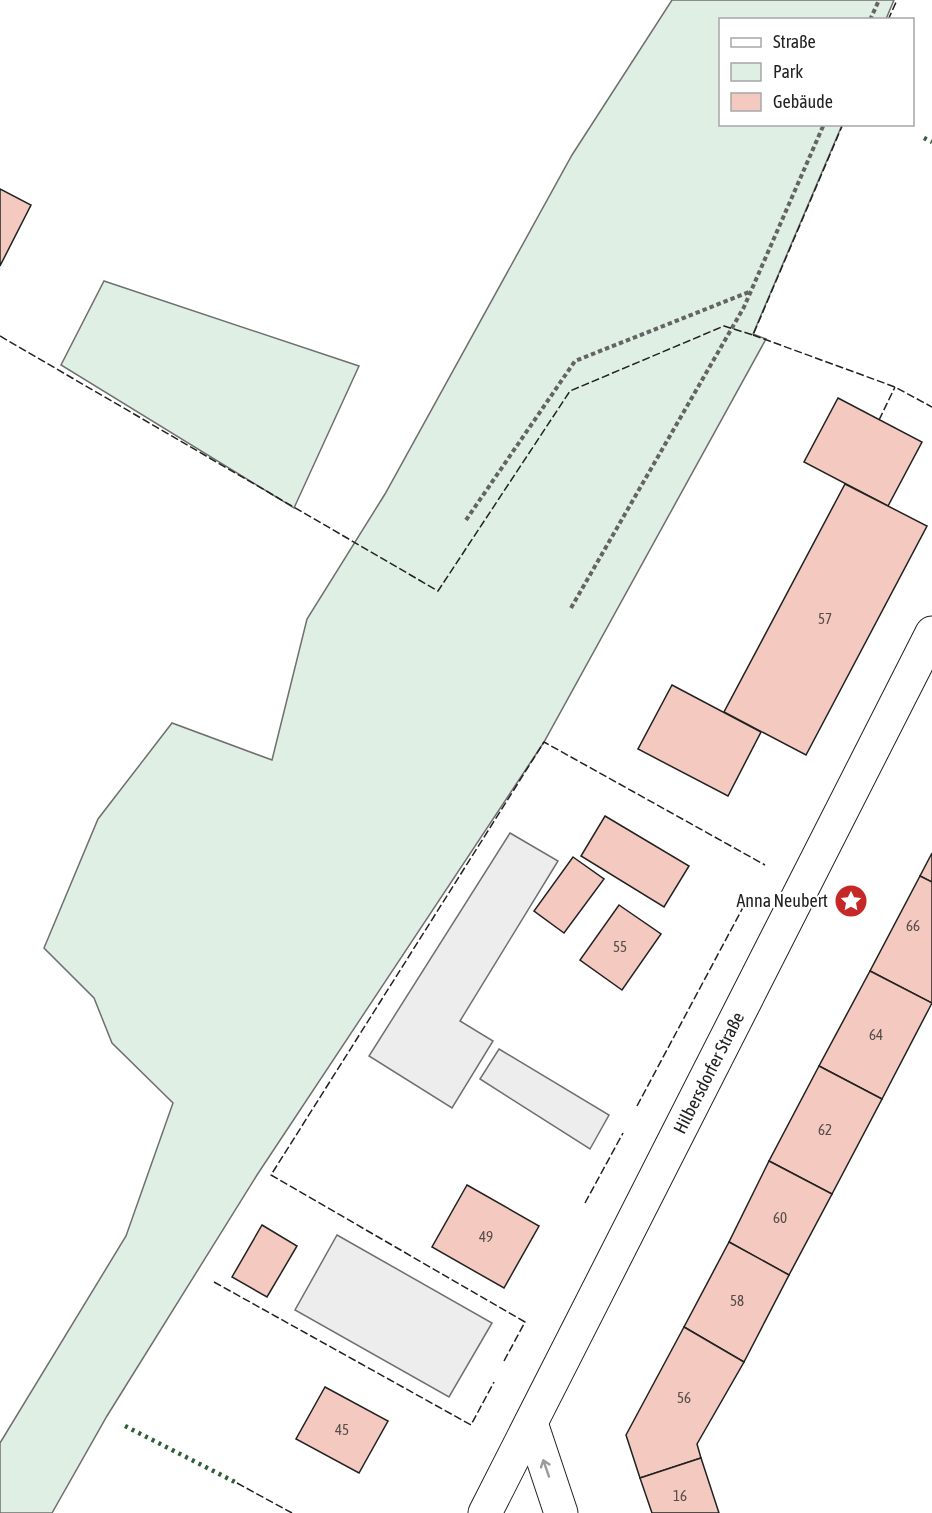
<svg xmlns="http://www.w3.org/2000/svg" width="932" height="1513" font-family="'Asap Condensed',sans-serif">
<rect width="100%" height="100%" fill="#fff"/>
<!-- green -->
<g fill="#e0efe3" stroke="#6f6f6f" stroke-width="1.5">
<path d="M672,0h222l-8,19 -166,1v104l122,1 -89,209 13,5 -222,403 -287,433 -150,241 -55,97h-52v-70l126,-207 47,-133 -61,-60 -18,-45 -50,-50 54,-129 74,-96 100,37 35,-141 78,-125 187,-339z"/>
<path d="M104,281l255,85 -65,142 -233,-143z"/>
</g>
<!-- parking -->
<g fill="#ededed" stroke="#6f6f6f" stroke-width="1.5">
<path d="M510,833l48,28 -98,160 33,20 -41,67 -83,-52z"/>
<path d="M499,1049l110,66 -19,34 -110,-70z"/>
<path d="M337,1235l155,88 -43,74 -154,-87z"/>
</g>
<!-- building -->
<g fill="#f3c9c0" stroke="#222" stroke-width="1.5">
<path d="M0,189l31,16 -31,61z"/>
<path d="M838,398l84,44 -34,64 -84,-44z"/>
<path d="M845,484l82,42 -121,229 -82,-43z"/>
<path d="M672,685l89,47 -33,64 -90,-47z"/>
<path d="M605,816l84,50 -25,41 -83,-51z"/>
<path d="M932,853v29l-12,-6z"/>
<path d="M573,857l31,22 -40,54 -30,-22z"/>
<path d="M920,876l12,6v121l-62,-32z"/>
<path d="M619,905l42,29 -39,56 -42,-30z"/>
<path d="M870,971l62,32 -50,96 -63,-33z"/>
<path d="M819,1066l63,33 -50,95 -63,-33z"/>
<path d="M769,1161l63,33 -43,81 -60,-33z"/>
<path d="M467,1185l72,41 -35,62 -72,-41z"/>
<path d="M262,1225l35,21 -30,51 -35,-20z"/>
<path d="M729,1242l60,33 -45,87 -60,-35z"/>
<path d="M684,1327l60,35 -47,82 4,14 -61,20 -14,-43z"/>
<path d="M325,1387l63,34 -29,52 -63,-34z"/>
<path d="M701,1458l18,55h-67l-12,-35z"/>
</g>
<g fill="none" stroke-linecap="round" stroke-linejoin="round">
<!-- minor casing -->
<g stroke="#222" stroke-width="35">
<g id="minor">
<path d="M531,1423l30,90"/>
<path d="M485,1513l447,-880"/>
</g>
</g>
<!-- path -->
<g stroke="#646464" stroke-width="4" stroke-dasharray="4.5 3" stroke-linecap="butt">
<path d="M870,20l9,-20"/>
<path d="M466,520l109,-159 174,-69"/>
<path d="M571,608l173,-301 80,-183"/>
</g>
<!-- minor -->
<use href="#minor" stroke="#fff" stroke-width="33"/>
<!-- hedge -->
<g stroke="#2f5e38" stroke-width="4.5" stroke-dasharray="3 4.5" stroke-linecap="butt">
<path d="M924,138l8,4"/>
<path d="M125,1426l112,57"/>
</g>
<!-- fence -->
<g stroke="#222" stroke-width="1.5" stroke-dasharray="8 3" stroke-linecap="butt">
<path d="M888,20l9,-20"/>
<path d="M753,335l142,52 37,20"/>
<path d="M0,336l438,255 132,-200 154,-65 29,9 90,-211"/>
<path d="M879,420l16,-33"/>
<path d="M637,1106l111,-208"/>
<path d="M585,1203l38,-70"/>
<path d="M214,1282l257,143 23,-43"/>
<path d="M504,1361l21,-39 -254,-147 273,-433 221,123"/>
<path d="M237,1483l55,30"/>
</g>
</g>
<!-- one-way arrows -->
<defs><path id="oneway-shaft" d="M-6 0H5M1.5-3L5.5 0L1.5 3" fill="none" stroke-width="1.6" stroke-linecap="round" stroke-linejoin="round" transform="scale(1.5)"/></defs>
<use stroke="#9c9c9c" href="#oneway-shaft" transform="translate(546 1468) rotate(-109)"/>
<!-- icons -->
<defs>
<g id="sight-disc" transform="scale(1.725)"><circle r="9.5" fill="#c62828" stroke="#fff"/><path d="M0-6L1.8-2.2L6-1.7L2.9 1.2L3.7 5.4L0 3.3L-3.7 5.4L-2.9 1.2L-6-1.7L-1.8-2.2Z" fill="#fff"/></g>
</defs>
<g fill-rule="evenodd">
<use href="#sight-disc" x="851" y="901"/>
</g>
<g text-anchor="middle" stroke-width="4.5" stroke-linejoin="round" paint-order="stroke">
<!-- number labels -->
<g font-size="15" fill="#564c4a">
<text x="825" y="624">57</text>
<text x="913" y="931">66</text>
<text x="620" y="952">55</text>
<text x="876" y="1040">64</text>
<text x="825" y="1135">62</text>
<text x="780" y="1223">60</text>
<text x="486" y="1242">49</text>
<text x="737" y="1306">58</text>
<text x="684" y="1403">56</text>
<text x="342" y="1435">45</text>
<text x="680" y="1501">16</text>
</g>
<!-- poi labels -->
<g font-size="18" fill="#222" stroke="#fff" text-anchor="end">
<text x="828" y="907">Anna Neubert</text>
</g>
<!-- street labels -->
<g font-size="18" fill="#222" stroke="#fff">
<text transform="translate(709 1073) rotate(-63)" y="6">Hilbersdorfer Straße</text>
</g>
</g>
<!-- legend -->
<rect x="719" y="18" width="195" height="108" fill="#ffffff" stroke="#a7a7a7" stroke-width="1.5"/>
<rect x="731" y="38" width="30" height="9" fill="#ffffff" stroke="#a7a7a7" stroke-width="1.5"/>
<text x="773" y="48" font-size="18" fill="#222222">Straße</text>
<rect x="731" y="63" width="30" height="18" fill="#e0efe3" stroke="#a7a7a7" stroke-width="1.5"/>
<text x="773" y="78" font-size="18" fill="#222222">Park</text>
<rect x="731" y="93" width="30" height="18" fill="#f3c9c0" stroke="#a7a7a7" stroke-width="1.5"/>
<text x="773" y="108" font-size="18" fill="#222222">Gebäude</text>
</svg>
